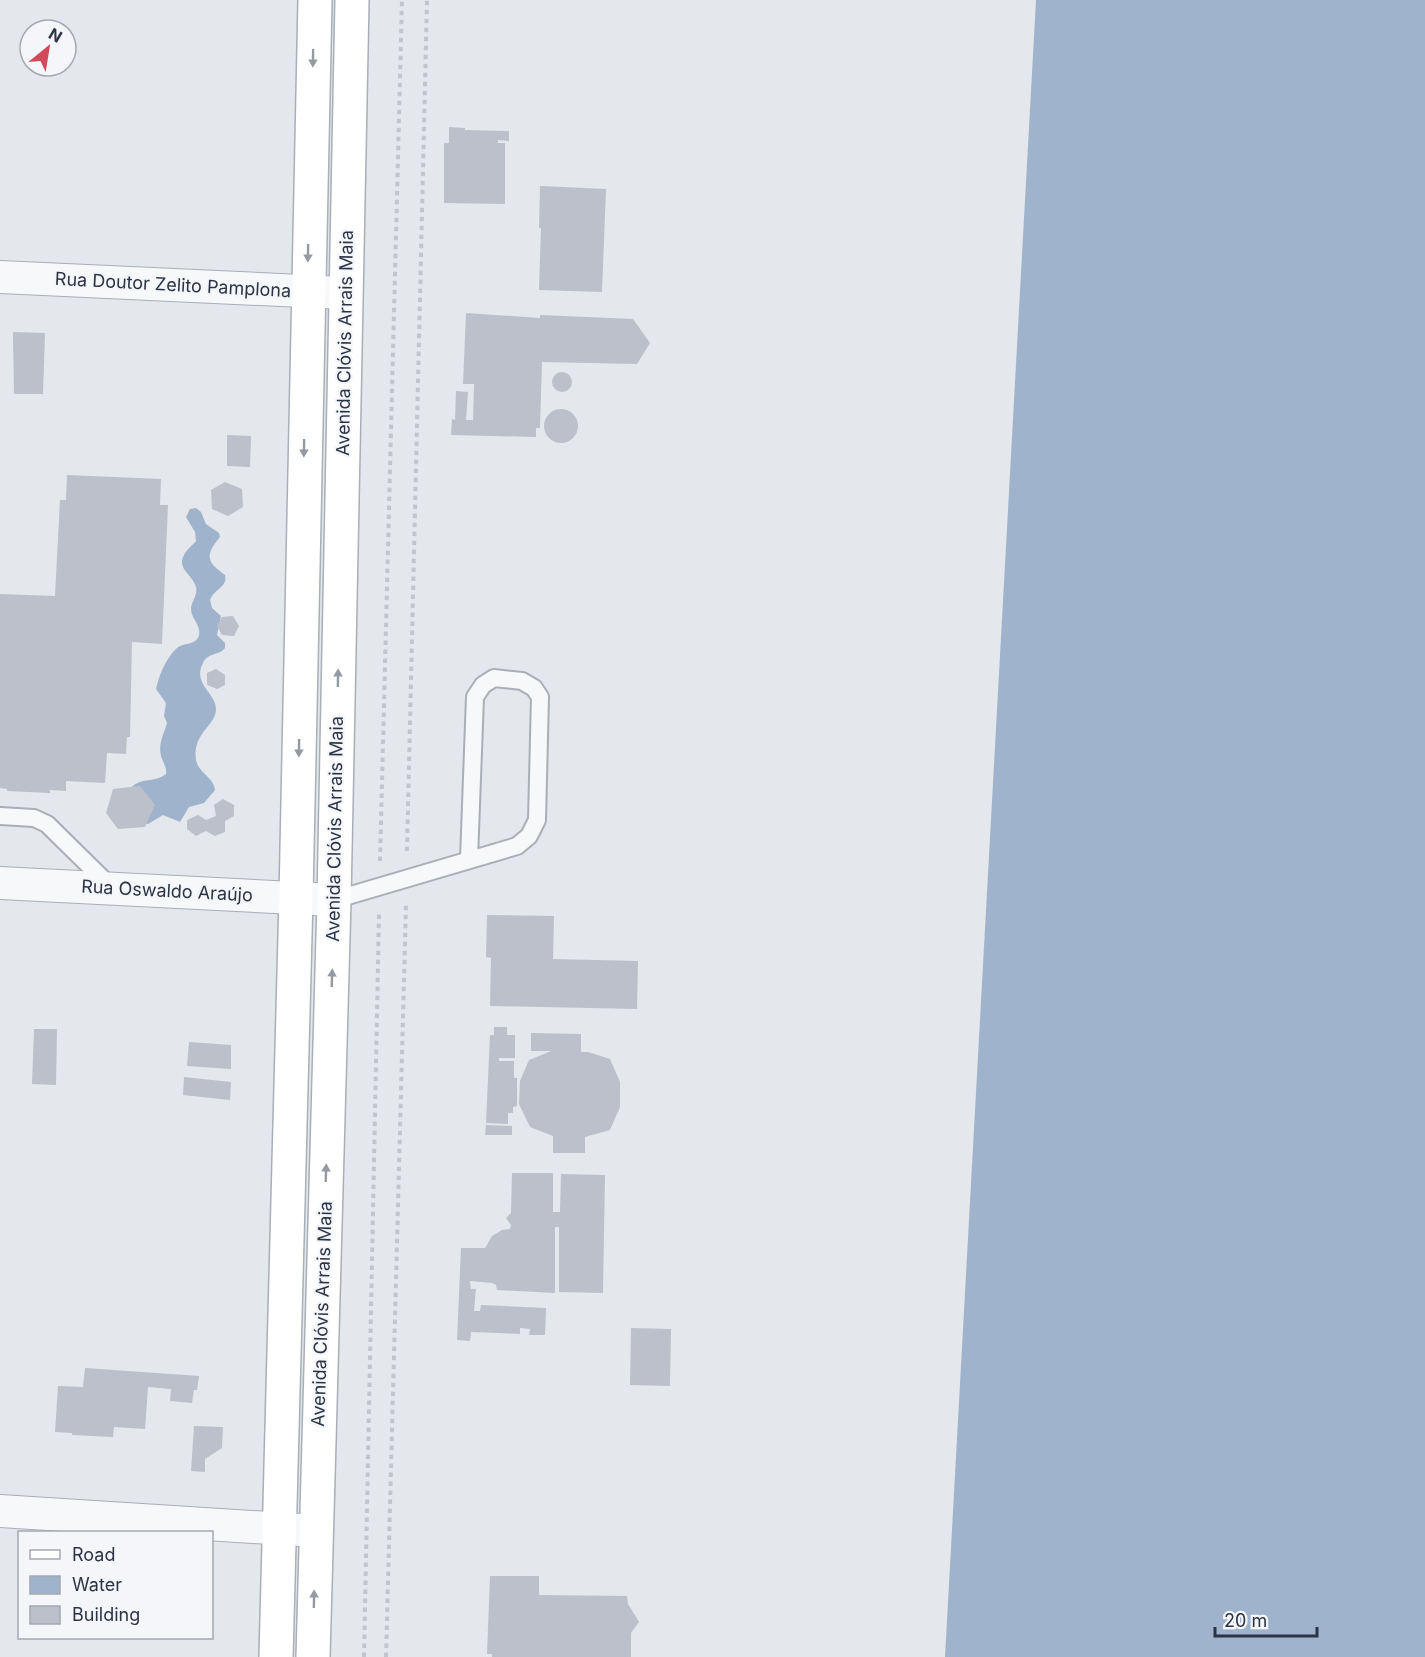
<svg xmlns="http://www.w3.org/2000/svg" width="1425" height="1657" font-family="Inter,sans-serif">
<rect width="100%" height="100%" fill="#e4e7ec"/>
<!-- water -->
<g fill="#9fb4cc">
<path d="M1036,0h389v1657h-480z"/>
<path d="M196,508l5,4 5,12 13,9 1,4c-15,18 -14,25 5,38 3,12 -11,14 -15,25l2,8 9,8 -4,19 8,8v5c-6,8 -17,4 -22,15 -11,21 13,30 13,46 0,17 -24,24 -20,51 3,14 18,17 19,30l-11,13 -15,4 -9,15 -17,-7 -15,9 -3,-1 -14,-35c9,-11 24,-5 35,-14 1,-7 -3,-11 -5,-18 -3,-13 3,-22 6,-33l-3,-7 2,-13 -10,-14c3,-14 10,-31 21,-41 7,-6 19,-2 22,-13 2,-10 -8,-17 -8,-26 0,-8 7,-13 5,-22 -3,-12 -20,-18 -12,-32 2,-5 8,-9 12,-14l-1,-9 -9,-15 4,-8z"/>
</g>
<!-- building -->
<g fill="#bbc0ca">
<path d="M449,127l16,1v2l44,1v10l-11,-1v3h7v61l-61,-1v-60h5z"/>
<path d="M540,186l66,3 -4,103 -63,-2 2,-62h-2z"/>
<path d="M466,313l74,5v-3l93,4 17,24 -13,21 -95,-2 -2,66h-4v9l-85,-2 1,-16 3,1 1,-29 12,1 -2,28h7l1,-36h-11z"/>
<path d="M13,332l32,1 -2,61h-29z"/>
<circle cx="562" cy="382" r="10"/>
<circle cx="561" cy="426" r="17"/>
<path d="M227,435l24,1 -1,31 -23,-1z"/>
<path d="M67,475l94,4 -1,26h8l-6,139 -30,-2 -2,95h-3l-1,17 -19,-1 -2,30 -39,-2v10l-16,-1v3l-43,-2v-2l-7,-1v-194l55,2 5,-96h6z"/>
<path d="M225,482l17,7 1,18 -15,9 -16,-7 -1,-19z"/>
<path d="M233,616l6,10 -5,10 -12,-1 -5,-9 5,-9z"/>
<path d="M216,669l9,6v10l-8,4 -10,-4v-12z"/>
<path d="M140,786l15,19 -10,22 -27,2 -12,-16 7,-24z"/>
<path d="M223,799l11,6v11l-9,5v11l-10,4 -9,-5 -10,5 -9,-7v-9l11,-5 8,5 10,-4 -2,-11z"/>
<path d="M487,915l67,1 -1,43 85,2 -1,48 -147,-3 1,-48 -5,-1z"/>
<path d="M494,1027h13v8h8v23h-16v3h15v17h3v28l-4,1v6h-5v11l-22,-1 4,-88h4z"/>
<path d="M34,1029h23l-1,56 -24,-1z"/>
<path d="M531,1033l50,1v18h7l22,7 10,23v25l-10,23 -25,7v16h-32v-17l-23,-9 -11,-23 1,-23 9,-21 22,-9h-20z"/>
<path d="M189,1042l42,3v24l-44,-3z"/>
<path d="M184,1077l47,5 -1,18 -47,-5z"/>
<path d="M486,1125l26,1v9h-27z"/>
<path d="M512,1173h41v39h7l1,-38 44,1 -2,118 -44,-1v-65h-4v66l-58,-3 -1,-5 -4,-2 -22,-2 1,8h5l-2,22h6l1,-6 65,3 -1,27h-16l1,-6 -10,-1v6l-49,-2 -1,9 -13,-1 4,-92h24l7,-12 10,-6 8,-1 1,-4 -5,-7 5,-5z"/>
<path d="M631,1328l40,1 -1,57 -40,-1z"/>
<path d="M85,1368l114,8 -2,14h-3l-2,13 -22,-2 1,-12 -23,-2 -3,42 -31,-2 -1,10 -41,-2v-2l-17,-1 3,-46 25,1z"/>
<path d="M194,1426l29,1 -1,21 -17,11v13l-14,-1z"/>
<path d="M490,1576h49v19l88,1 1,8 11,18 -8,11v24h-139v-3h-5z"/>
</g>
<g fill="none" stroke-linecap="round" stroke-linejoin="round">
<!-- lane casing -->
<g stroke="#a9aeb7" stroke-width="20">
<g id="lane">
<path d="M0,816l34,2 13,6 65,64"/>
<path d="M334,900l183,-54 12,-10 8,-16 3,-123 -6,-9 -12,-7 -28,-3 -11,7 -8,12 -6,162"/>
</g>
</g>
<!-- street casing -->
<g stroke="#a9aeb7" stroke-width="34">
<g id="street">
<path d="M0,277l345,16"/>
<path d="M0,883l334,17"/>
<path d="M0,1511l316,20"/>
</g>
</g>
<!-- secondary casing -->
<g stroke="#a9aeb7" stroke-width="36">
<g id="secondary">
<path d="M276,1657l20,-760 19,-897"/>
<path d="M313,1657l21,-757 18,-900"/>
</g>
</g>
<!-- path -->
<g stroke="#c2c5cb" stroke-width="4" stroke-dasharray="4.5 4.5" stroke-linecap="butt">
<path d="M407,851l20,-851"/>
<path d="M380,861l22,-861"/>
<path d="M364,1657l15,-743"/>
<path d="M386,1657l20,-753"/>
</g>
<!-- lane -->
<use href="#lane" stroke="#f7f8fa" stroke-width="16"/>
<!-- street -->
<use href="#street" stroke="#f7f8fa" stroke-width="32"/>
<!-- secondary -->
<use href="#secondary" stroke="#fff" stroke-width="33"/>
</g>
<!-- one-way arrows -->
<defs><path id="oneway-solid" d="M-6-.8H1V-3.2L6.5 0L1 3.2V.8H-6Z" transform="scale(1.5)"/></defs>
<g fill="#959aa2">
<use href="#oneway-solid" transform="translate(313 58) rotate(91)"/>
<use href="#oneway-solid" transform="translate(308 253) rotate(91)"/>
<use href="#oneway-solid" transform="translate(304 448) rotate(91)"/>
<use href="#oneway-solid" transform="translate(338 678) rotate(-89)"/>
<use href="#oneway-solid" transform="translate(299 748) rotate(91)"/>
<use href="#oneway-solid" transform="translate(332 978) rotate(-88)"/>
<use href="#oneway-solid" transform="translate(326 1173) rotate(-88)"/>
<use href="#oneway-solid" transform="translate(314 1599) rotate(-89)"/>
</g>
<g text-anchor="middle" stroke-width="4.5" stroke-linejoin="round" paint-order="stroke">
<!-- street labels -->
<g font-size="18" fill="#2b3445" stroke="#f4f6f9">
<text transform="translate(173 285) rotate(3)" y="6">Rua Doutor Zelito Pamplona</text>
<text transform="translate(345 343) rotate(-89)" y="6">Avenida Clóvis Arrais Maia</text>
<text transform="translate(335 829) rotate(-89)" y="6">Avenida Clóvis Arrais Maia</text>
<text transform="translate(167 891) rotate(3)" y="6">Rua Oswaldo Araújo</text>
<text transform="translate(322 1314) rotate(-88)" y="6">Avenida Clóvis Arrais Maia</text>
</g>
</g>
<!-- legend -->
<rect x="18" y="1531" width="195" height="108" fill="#f4f6f9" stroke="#a4a8b1" stroke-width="1.5"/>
<rect x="30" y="1550" width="30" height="9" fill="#ffffff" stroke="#a4a8b1" stroke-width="1.5"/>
<text x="72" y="1561" font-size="18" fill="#2b3445">Road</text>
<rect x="30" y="1576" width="30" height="18" fill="#9fb4cc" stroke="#a4a8b1" stroke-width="1.5"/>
<text x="72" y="1591" font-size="18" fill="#2b3445">Water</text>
<rect x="30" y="1606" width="30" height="18" fill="#bbc0ca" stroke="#a4a8b1" stroke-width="1.5"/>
<text x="72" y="1621" font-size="18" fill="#2b3445">Building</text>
<!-- north arrow -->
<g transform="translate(48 48) rotate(30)"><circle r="28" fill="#f4f6f9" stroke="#a4a8b1" stroke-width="1.5"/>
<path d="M0-4.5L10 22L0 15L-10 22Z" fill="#d1495b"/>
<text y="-9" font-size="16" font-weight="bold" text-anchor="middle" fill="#2b3445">N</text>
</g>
<!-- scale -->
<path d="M1215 1627v9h102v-9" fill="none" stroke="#2b3445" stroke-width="3"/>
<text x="1224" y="1627" font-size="18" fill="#2b3445" stroke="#f4f6f9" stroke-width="4.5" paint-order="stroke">20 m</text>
</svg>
